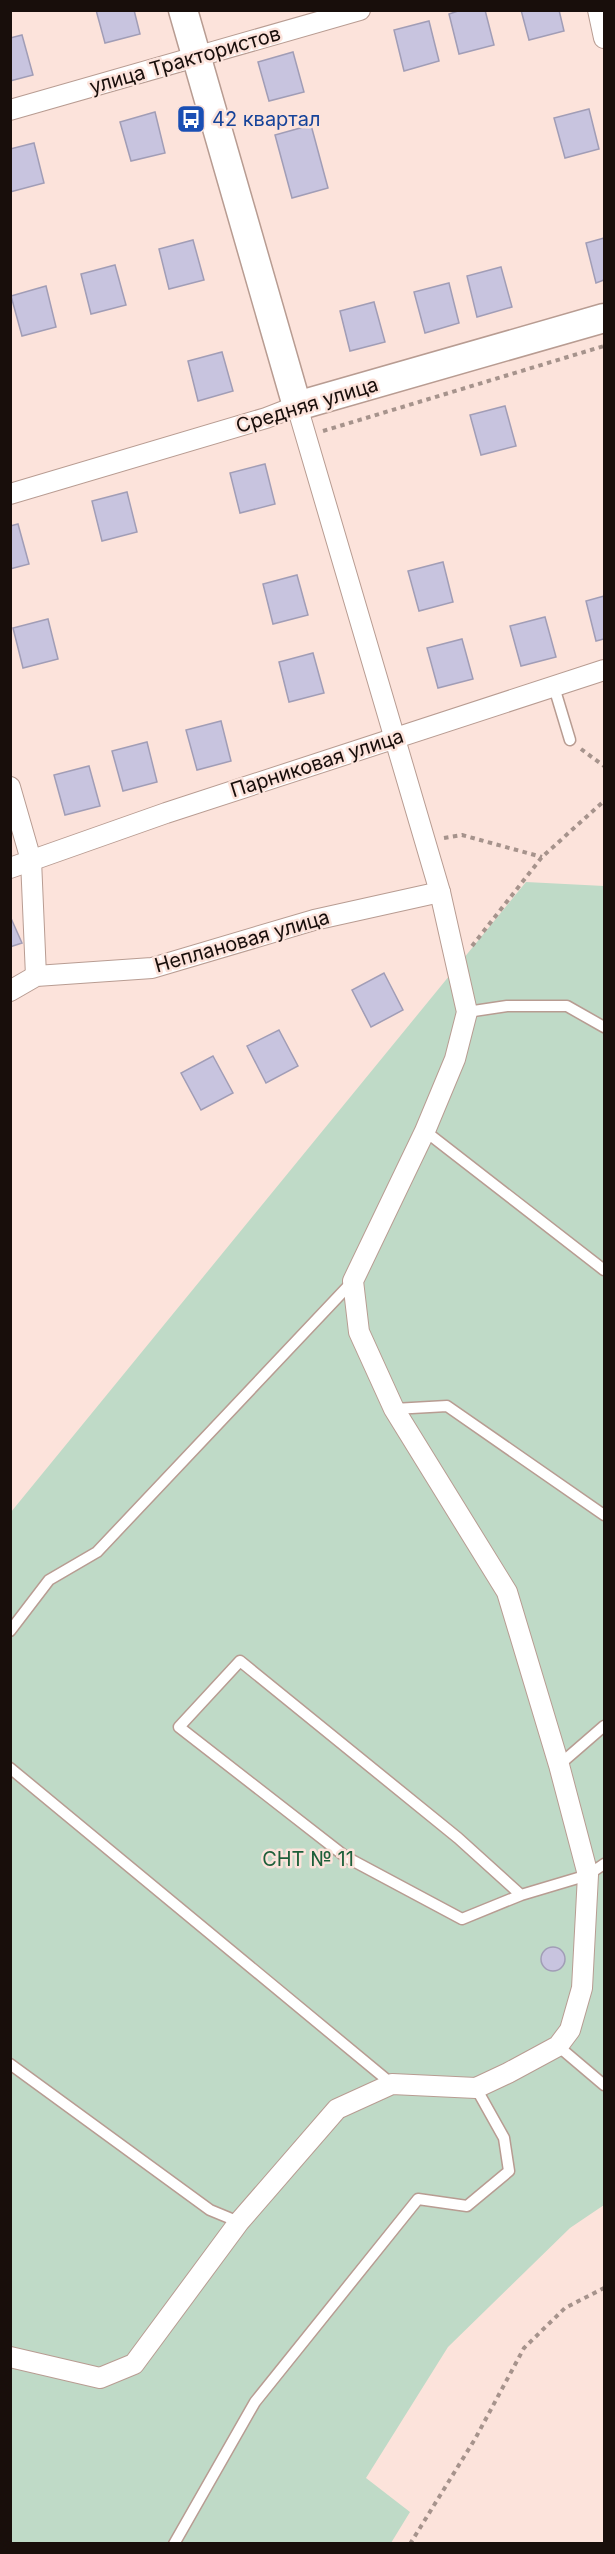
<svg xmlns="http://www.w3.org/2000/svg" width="615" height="2554" font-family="Inter,sans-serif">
<rect width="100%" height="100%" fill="#fce3db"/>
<!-- green -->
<path fill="#bfdac7" d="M526,882l78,4v1319l-34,23 -122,119 -82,131 44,34 -19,31 -380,1v-1032z"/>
<!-- building -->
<g fill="#c8c4df" stroke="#a19db6" stroke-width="1.5">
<path d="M96,10h38l6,24 -35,9z"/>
<path d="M461,10h24l9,35 -35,9 -10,-40z"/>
<path d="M521,10h38l5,21 -35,9z"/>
<path d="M429,21l10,40 -35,10 -10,-41z"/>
<path d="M22,35l11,40 -23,6v-43z"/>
<path d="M293,52l11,40 -35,9 -11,-39z"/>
<path d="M589,109l10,40 -34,9 -11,-40z"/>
<path d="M155,112l10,41 -34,8 -11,-39z"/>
<path d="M311,125l17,63 -36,10 -17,-63z"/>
<path d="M34,143l10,40 -34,9v-43z"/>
<path d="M604,238v42l-8,3 -10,-40z"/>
<path d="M193,240l11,40 -35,9 -10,-40z"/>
<path d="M115,265l11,40 -35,9 -10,-40z"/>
<path d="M501,267l11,40 -35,10 -10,-41z"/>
<path d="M449,283l10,40 -34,10 -11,-41z"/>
<path d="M46,286l10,41 -34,9 -11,-40z"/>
<path d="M374,302l11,40 -35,9 -10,-40z"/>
<path d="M222,352l11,39 -35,10 -10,-40z"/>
<path d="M505,406l11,40 -35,9 -11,-40z"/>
<path d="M265,464l10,40 -35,9 -10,-40z"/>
<path d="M127,492l10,40 -35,9 -10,-40z"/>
<path d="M18,524l11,40 -19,5v-43z"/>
<path d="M443,562l10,40 -34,9 -11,-40z"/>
<path d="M297,575l11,40 -35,9 -10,-40z"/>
<path d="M604,596v43l-8,2 -10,-40z"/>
<path d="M545,617l11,40 -35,9 -11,-40z"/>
<path d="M48,619l10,40 -35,9 -10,-40z"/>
<path d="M462,639l11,40 -35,9 -11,-40z"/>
<path d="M313,653l11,40 -35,9 -10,-40z"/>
<path d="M221,721l10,40 -34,9 -11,-40z"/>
<path d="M147,742l10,40 -34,9 -11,-40z"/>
<path d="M89,766l11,40 -35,9 -11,-40z"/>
<path d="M10,916l12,27 -12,4z"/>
<path d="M384,973l19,37 -32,17 -19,-37z"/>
<path d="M279,1030l19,36 -32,17 -19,-37z"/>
<path d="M213,1056l20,37 -32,17 -20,-37z"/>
<circle cx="553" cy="1959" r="12"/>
</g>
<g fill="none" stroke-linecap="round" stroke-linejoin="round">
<!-- lane casing -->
<g stroke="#b89c92" stroke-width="13">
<g id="lane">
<path d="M554,687l16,53"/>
<path d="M467,1012l40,-6h60l37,21"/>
<path d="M425,1131l179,139"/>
<path d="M394,1409l53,-3 157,109"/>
<path d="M10,1631l39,-51 48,-28 256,-271"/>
<path d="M559,1765l45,-39"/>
<path d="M10,1768l382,316"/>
<path d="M521,1895l-63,-57 -218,-177 -61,66 167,130 116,62 59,-24 67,-20 16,-11"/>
<path d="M558,2046l46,39"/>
<path d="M10,2064l200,146 29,12"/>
<path d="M174,2544l81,-142 163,-203 49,7 42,-35 -5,-33 -28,-50"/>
</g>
</g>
<!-- street casing -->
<g stroke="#b89c92" stroke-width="22">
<g id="street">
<path d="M598,10l6,28"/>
<path d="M10,110l350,-100"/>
<path d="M10,494l256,-76 31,-12 143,486 27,120 -12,47 -30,72 -72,150 6,51 35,77 113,183 52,173 29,110 -6,113 -12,42 -12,16 -50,27 -32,15 -84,-4 -55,25 -98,113 -105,142 -34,14 -90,-21"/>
<path d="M10,787l21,73 5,116"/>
<path d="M10,868l156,-55 438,-143"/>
<path d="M10,991l26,-15 116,-8 162,-48 126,-28"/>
</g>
</g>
<!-- secondary casing -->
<g stroke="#b89c92" stroke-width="31">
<path id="secondary" d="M183,10l114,396 307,-88"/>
</g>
<!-- path -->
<g stroke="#a6938c" stroke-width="4" stroke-dasharray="4.5 4.5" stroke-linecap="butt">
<path d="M323,431l281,-85"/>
<path d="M581,749l23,17"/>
<path d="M444,838l18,-3 80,22"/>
<path d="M472,946l70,-89 62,-56"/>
<path d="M410,2544l65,-105 49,-91 41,-40 39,-20"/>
</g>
<!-- lane -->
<use href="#lane" stroke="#fff" stroke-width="10"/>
<!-- street -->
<use href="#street" stroke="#fff" stroke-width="20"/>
<!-- secondary -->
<use href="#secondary" stroke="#fff" stroke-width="28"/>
</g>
<!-- icons -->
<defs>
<g id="bus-square" transform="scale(1.5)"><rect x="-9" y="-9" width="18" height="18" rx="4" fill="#1a4fb4" stroke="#fce3db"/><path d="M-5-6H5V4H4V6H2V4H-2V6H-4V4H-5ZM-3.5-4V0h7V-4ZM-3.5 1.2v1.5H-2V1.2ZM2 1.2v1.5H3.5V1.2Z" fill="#fff"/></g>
</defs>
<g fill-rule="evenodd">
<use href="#bus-square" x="191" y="119"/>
</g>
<g text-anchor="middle" stroke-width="5" stroke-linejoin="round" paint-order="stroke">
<!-- street labels -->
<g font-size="20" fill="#180e0b" stroke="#fce3db">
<text transform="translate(185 60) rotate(-16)" y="7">улица Трактористов</text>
<text transform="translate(307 405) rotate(-17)" y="7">Средняя улица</text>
<text transform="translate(317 763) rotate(-18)" y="7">Парниковая улица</text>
<text transform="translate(242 941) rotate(-16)" y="7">Неплановая улица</text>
</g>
<!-- transit labels -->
<g font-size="20" fill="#164399" stroke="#fce3db" text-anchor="start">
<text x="212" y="126">42 квартал</text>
</g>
<!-- park labels -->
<g font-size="20" fill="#1e5f3a" stroke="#fce3db">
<text x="308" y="1866">СНТ № 11</text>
</g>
</g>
<!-- border -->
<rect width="615" height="2554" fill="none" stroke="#180e0b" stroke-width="24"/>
</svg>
